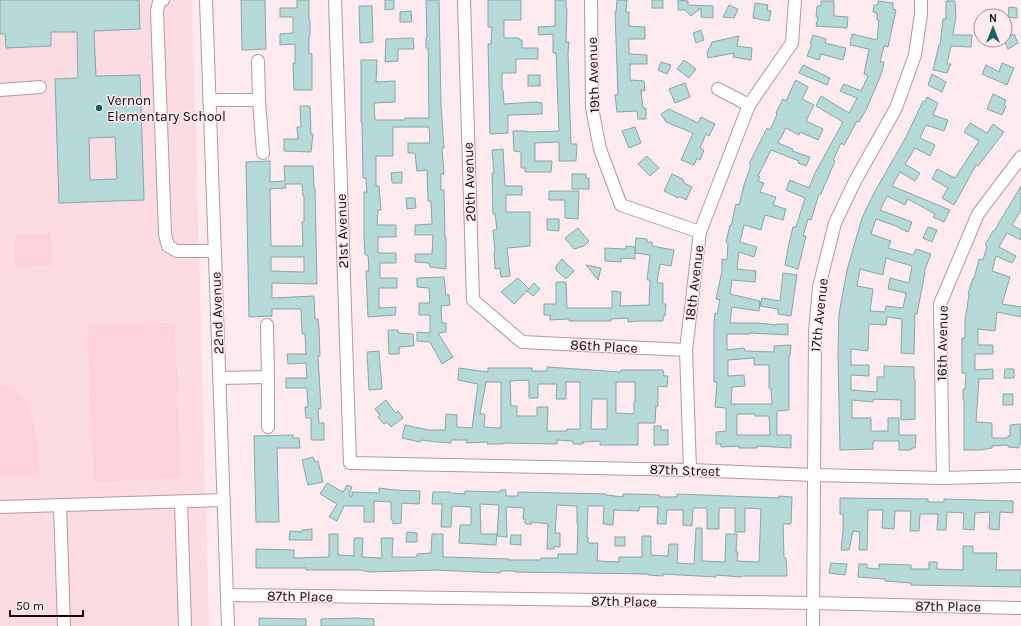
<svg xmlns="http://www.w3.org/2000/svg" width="1021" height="626" font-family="Karla,sans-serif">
<rect width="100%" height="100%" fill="#feeaef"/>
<!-- built -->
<path fill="#fcdbe2" d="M0,0h192l17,626h-209z"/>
<!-- green -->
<g fill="#fdd2db">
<path d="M51,233l1,33 -37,1v-33z"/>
<path d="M175,323l6,155 -87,4 -7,-157z"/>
<path d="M0,385c5,1 14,3 17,6 21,22 21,55 23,84l-40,1z"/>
</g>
<!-- building -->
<g fill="#b6dad7" stroke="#85a7a5" fill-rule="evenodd">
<path d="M0,0h139l1,29 -46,2 2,45 44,-1 4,125 -85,3 -4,-124 23,-1 -1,-46h-26v14l-45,2 -1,-14h-5zM115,137l2,42 -27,1 -1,-42z"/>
<path d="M241,0h24l1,49 -24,1z"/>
<path d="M297,0h12v20h1v16h-1v17l3,1v36h-18l-1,-27 2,1v-20l-15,1v-11l13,-1v-16h-13v-9h17z"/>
<path d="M385,0h9v9l-9,1z"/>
<path d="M426,0h13l2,105 3,43h-2l2,26h-3v16h3l1,48h1v31l-16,-2 -1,-4 -14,-1v-8h17l1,-19h-18v-10l17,-1 -1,-23h-3l-1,-31 -10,1 -2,-18h-7v-10h22l-1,-16h-36v29h-17v30h3l2,24h-3l-1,15h19v12h-18v16h18v10h-16v15h17v10h-18v20l17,-1 -1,8 -27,2 -2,-46h3l-1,-16h-3l-1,-19v-44h3l-1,-14h-3l-1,-56h-1v-62h16l-1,22 19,-1v21l-21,1 1,17h30v-2h24l-1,-70h-2v-10h1z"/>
<path d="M488,0h33v20h-17v18h15v2h3v8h16v11h-22v14h-14v17h1l1,14 31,-2 7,1v11l-34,1v18l-18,1 -2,-90h3l1,-17h-4z"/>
<path d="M555,0h11v8h1l-1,34h3l-1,11 3,91h6l-1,17h-17v-19l-24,1v18h17l-1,11h-26v-4h-4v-16l-7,-1 -1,-20h14v1l32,-1 -3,-78h-3v-19l-14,1 -1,-8 17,-1z"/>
<path d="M617,0h10l-1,12h3v14l16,1v12h-16v15l18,1v9h-17v16l14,1 1,10 -4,-1 2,18h3v11h-8l-1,-8 -20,1 -2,-17h3l-3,-83h1z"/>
<rect x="652" y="0" width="11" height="8"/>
<path d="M678,0l10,1v4l25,1v12l-12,-1v-9l-10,8 -6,-6h-7z"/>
<path d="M821,1h13v15l14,1 -1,11 -31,-2 2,-9h-2l1,-11h4z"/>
<path d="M878,1l15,2v6l3,1 -8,37 -4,-1 -4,16h4l-2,10 -15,36 -8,14 -2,-1 -13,24 -3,-2 -8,17 2,1 -14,33h-2l-8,26 -3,-1 -5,17h3l-8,33 -13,-4 4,-22 4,-16h3l9,-29 -19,-8 4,-10 19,8 6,-15 28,-51 -27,-16 5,-10 28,17 8,-15 -17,-7 4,-7 17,7 7,-15 -4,-2 5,-25 -19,-4 2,-11 25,6 2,-20h-2v-7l-4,-1 1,-7h4z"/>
<path d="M946,1h9l1,15 -3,19h19l-1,12 -20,-1 -4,18h4l-4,9 -14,-3 6,-25h1l3,-26h3z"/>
<path d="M755,3l13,2 -1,5 4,1 -2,10 -16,-3z"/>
<path d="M729,5l9,4 -4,9 -11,-1z"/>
<path d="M359,6h13l1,36 -13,1z"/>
<path d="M1009,7l8,1v10l-9,-1z"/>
<path d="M411,11l1,11h-12v-10z"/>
<path d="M701,30l3,10 -8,3 -3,-10z"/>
<path d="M1014,34l4,9 -10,6 -4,-9z"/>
<path d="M813,35l13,4 -1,4 21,5 -3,12 -22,-6 -2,6 -12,-4 5,-12 -2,-1z"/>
<path d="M739,36l-2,10 15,2 -1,12 -18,-3 1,-4 -26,5 -1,-5 5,-11z"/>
<path d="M413,38l1,11h-16v12l-13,1 1,-23z"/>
<path d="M684,60l12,9 -7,9 -12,-9z"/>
<path d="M661,62l10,3 -4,9 -9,-4z"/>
<path d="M1002,63l12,5 -7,17 -25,-11 4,-9 13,7z"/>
<path d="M803,65l27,13 -3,7 -28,-12z"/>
<path d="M932,74l14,8 -4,10 -14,-7z"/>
<rect x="528" y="75" width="12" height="11"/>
<path d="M796,80l12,7 -6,12 12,6 -8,16 17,8 -5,11 -18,-8 -1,3 -13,-7 -8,15 15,6 -1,2 18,6 -4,9 -8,-3 1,-2 -28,-11 -13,26 2,1 -2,4 6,2 -4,9 16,5 -3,8 13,4 -3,11 -18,-5 -4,15 -17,-5 -4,17 17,5 -3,10 -15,-5 -2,17 19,2 -1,11 -23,-2 -2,14 30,7 -1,10 -27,-4 -2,16h28l19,2v-1h11v11l-38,-2v1h-23v16l17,-2 1,3 29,1v-6l17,-1 -1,11h-1v54l-12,1v24h14v13l-34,-2v2h-18v-2l-18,1v-3h-5v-12l10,-1v-23l-11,-1 2,-25h-3v-58l1,-11 2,1 3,-14 -4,-1 6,-28v-12l5,1 1,-17 -2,-1 4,-17 1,1 5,-22 3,1 5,-20 7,-20 -2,-1 18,-36 3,2 7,-16 -1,-1 7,-14 3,2 9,-20h1zM754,358v7h15v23l2,1 1,15h-41l1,-17 13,-1 -1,-11 -16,1v-16zM737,414h18v2h14l1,19h-33z"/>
<path d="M685,83l5,14 -15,6 -6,-14z"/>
<path d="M993,94l13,6 -2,5 2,1 -4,9 -15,-6z"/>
<path d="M927,97l11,6 -5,12 15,5 -4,11 -18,-6 -6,13 15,7 -5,11 -15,-8 -10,16 15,9 -5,8 -15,-9 -8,14 58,24 -6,12 -11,-5 2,-3 -27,-15 -3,6 -18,-9 -7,14 32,12 -4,10 -9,-4v-1l-23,-8 -5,15 20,7 -3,7 25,7 3,-6 15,5 -7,18h1l-8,42 -2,-1 -1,41 -13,-1 1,-34 -15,-2 -1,8 -17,-1 -1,27 -17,-2v16h18v11l-18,-1v15l26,2v-15h7v-11l30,1v12h1v40l-14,1v-20l-28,-1v3l-21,-2v18h19v13h17v-13h11v17h17l-1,13h-4v2h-12v-9h-26v8l-33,1 -2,-96 1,-40 8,-44 15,-52 12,-25 32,-56 17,-36 2,1zM886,258l26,8 -3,17 -19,-5 -2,11 18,4 -3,15 -17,-2 -1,6 -15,-1 3,-22 -16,-3 3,-17 23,6z"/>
<path d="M300,106h10l1,28h2l-2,18 -27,-1v-12h14l-1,-12h4z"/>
<path d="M669,109l29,14 3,-6 14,7 -6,12 -3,-2 -6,14 4,2 -4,10 -3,-2 -3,7 -13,-5 12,-27 -27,-11 -5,-8z"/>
<path d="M970,123l17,10 6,-9 11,8 -26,34 -2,-1 -22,40 -12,-7 6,-10 -16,-9 5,-10 18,9 24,-37 -15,-9z"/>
<path d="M635,127l6,16 -12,5 -7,-17z"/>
<path d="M503,149l2,37h17v9h-16v17h24v34l-23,2 3,28 -9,1 -1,-9 -5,1 -1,-17h1l-2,-22h4l-2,-16h-2l-1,-41h2l-2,-23z"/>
<path d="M647,156l12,12 -9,8 -12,-12z"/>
<path d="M270,161v21l15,-1 -1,-15h29l1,22h1l2,96 -45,-1v15l42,-2 1,23h3l1,10 1,27h-2l3,52 -3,1 1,14h5v17h-13v-22h-5l-1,-11h3l-1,-19h-21v-10h21l-1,-15 -18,1 -1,-10h19l-1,-20h-3l-1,-25h-29v7l-23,1 -3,-155zM285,184h17l1,12h1v26h-2l1,24h-32l-1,-57 16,-1zM271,257h33v15l-33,-1z"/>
<path d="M402,172v11h-10l-1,-10z"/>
<path d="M572,174h14v4h3v11h-17z"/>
<path d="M672,174l11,5 1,4 8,4 -6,13 -7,-4 -1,2 -14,-7z"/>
<path d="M1021,186v24l-9,15 9,5v10l-14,-7 -8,14 17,9 -4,7 -16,-7 -4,15 18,6 -8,27 19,3v10l-24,-5 -2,19 -17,-2v16h15v9h-18v16l18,-1v10h-14l-3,43 16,1v15h16v-2h2v-11l10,-1 1,20h-2v4l-11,-1v-2l-16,1v2l-12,2h-16v-50h-1v-11h2l1,-16h-4v-35h3v-18l4,-25 -1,-1 5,-16 1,1 5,-20 4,1 4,-14 -2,-1 8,-14h1z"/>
<path d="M549,191h30l-1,28 -13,-1v-18h-16z"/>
<path d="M406,198h9l1,10 -9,1z"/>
<path d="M547,219h12v12l-12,-1z"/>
<path d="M928,227l9,3 -5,12 -9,-4z"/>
<path d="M578,228l11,13 -5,5 -10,3 -9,-11z"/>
<path d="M636,238l11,1v3h5v4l22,4 -3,16 -11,-2 -3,19h6v21h3l-1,12h-2v5h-24l-11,1v-4l-17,1v2h-42v-2l-19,1v-5h-6v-11h12v-22h10l1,26h45v-17l9,1 -1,14 29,-1 1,-25h-3l3,-25 -15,-2z"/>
<path d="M626,246l9,1v12l-14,-1v4l-16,-1v-13l21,1z"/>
<path d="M562,259l12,12 -8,8 -10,-9v-4z"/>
<path d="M586,265l15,3 -3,12z"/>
<path d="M783,273l14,2 -6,41 -13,-2v-5l-18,-3 2,-8 18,3z"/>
<path d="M444,277l2,18h3l1,10 -9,1 1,17h4v9l-8,1 15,24 -11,7 -12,-22 -13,-1v-9l13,1v-18h-11v-12h11l-1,-15 -12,-1v-9z"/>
<path d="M518,278l11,11 -15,15 -13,-12z"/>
<path d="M534,283l6,6 -7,7 -6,-5z"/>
<path d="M388,330h10v3l15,1 1,12 -15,1v7h-10z"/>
<path d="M379,351l3,38 -13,1 -2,-38z"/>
<path d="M547,367l74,5v-2h42l1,6h4l-1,11 -9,-1v20h-2l-1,17h-17v22h-38v-4l-17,1v2h-10v-3l-16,-1v4l-54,-1v1h-16l1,-2 -22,1 1,-3h-16v3l-14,-1 -16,-2 -1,2 -18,-4 3,-13 24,5h16l1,-16 11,1v12l15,1 6,-44 -20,-4 1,-12 29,4v-4h44v3h15zM529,380v18h9v-14h19l-1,15h10v-17h14v47h-13v2h-20l1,-24h-11v9h-20v-10h-6l-1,-25zM486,382h15v46l-17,-1 1,-13h-5zM616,382h19v20h-1v11l-2,1 -16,-1zM592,399h15v30h-16z"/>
<path d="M1005,369h9v9h-10z"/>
<rect x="1003" y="394" width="10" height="11"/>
<path d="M386,400l8,11 2,2 2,-2 5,7 -12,9 -4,-5 -3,2 -6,-7 2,-2 -5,-6z"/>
<path d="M654,426h7v4h7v15h-14z"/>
<path d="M293,435v3h6l1,10h-23l2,74h-23l-2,-86z"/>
<path d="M313,457l2,5 3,-1 5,21 -15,3 -6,-25z"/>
<path d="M327,483l16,9 4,-7 5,2 -3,8 3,2v-5l27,1v-5l15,2 26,1 -1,13 -17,-1 -1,20 -8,1v-4h-2v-18l-17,-1v21h-10v-16h-20l-7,15 -8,-4 8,-13 -17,-10z"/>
<path d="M500,490h6v6h12v-4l88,2v1l17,2v-3h11l25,1 1,2h17v-3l102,4v-2l13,1 -1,27h-8l1,34h2l1,18h-44l-1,1 -26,-2v2l-53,-3v2l-15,-1v-1l-133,-2v-1h-14l-1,2 -64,-3 -66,2 -10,-2h-54v-2h-50v-19l38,1v8l35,-1v-23h9v21l16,1v-18h9l-1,19 20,1 -1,-20h12l-1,19h25v-3l14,-1 1,-19h11v23l66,2v1h32v-2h17v-4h19l1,-30h-1v-18l-20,-1 -2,28h5v14l-6,-1v3h-7l1,-25 -16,-2v2h-7v-5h-2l1,-11 -18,-1 1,30 -10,-1 2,-31 -19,-1 1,30h16l-1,11 -37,-2 1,-18h11v-18l-19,-1 -1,21h-10l1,-23h-10l1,-12h17v1l15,1v-3l35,1zM588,506h16l-1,18 10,1 1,-15 25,1v-4h19l-1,17h9l1,-14h16v15l9,1 1,-18h14v21h12v-21h16v24h10v-24l16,1 -2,53 -22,-1 1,-9h-2l1,-18h-11l-1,28 -23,-1v-33h-6l-2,36 -17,-1 1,-19h-9l-1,12 -17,-1v-19h-9v21h-23v5l-22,-1 1,-18h-10v-6h-1z"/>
<path d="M840,498l88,1v3h16v-3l69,2v12l-13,-1 -1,18 -10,-1 1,-17 -15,1 -1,17 -11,-1 1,-16 -17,-1 -1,18h-9l1,-16h-18l-1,17h-9l1,-20h-16l-1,18 -12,-1 1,-18h-15l-1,40h-8l1,-18 -7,-1 -4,19h-8l2,-19v-17h-3z"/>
<path d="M312,529v11h-23l1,-9 12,1v-2z"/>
<path d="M407,532l10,1v9h-11z"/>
<path d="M511,535h10v10l-11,-1z"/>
<rect x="615" y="537" width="10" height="9"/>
<path d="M963,546h10v7h24l-1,17h25v17l-110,-2v-2l-26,-2v-2l-27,-2 1,-13h8v4l12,1v-5l32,1v4h18v-7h8v7l26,1z"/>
<path d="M831,563l16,1 -2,11 -16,-2z"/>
<path d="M259,618l47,1v7h-47z"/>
<path d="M356,618l18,1v7h-53v-7z"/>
</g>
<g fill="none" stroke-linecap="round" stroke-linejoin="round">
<!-- minor casing -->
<g stroke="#b6989e" stroke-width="14">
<g id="minor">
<path d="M163,0l-4,2 -2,9 8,223 3,12 9,5h38"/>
<path d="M206,0l22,626"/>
<path d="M335,0l15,463 340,7 125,5 128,3 78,-2"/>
<path d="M464,0l9,300 49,42 164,8"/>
<path d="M591,0l1,108 8,41 21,56 79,27"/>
<path d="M718,89l31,16"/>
<path d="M0,90l40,-3"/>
<path d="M210,100h49l-1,-39"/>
<path d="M259,100l4,53"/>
<path d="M268,377v50"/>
<path d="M220,378l48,-1 -1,-52"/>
<path d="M690,470l-4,-120 14,-118 49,-127 43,-62 3,-43"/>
<path d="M943,478l-3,-174 38,-90 43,-57"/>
<path d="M181,502l4,124"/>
<path d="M60,505l4,121"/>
<path d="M0,507l224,-7"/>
<path d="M228,595l585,8 208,5"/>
<path d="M813,626l2,-294 4,-45 16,-64 20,-42 41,-73 19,-53 6,-41v-14"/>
</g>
</g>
<!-- minor -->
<use href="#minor" stroke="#fff" stroke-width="12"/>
</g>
<!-- markers -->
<circle fill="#156462" stroke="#feeaef" stroke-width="1.5" cx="99" cy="108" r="4"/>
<g text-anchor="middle" stroke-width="3" stroke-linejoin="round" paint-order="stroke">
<!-- street labels -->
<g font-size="14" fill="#13090c" stroke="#feeaef">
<text transform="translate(593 75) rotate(-92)" y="5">19th Avenue</text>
<text transform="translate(469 182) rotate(-92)" y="5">20th Avenue</text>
<text transform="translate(342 231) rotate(-92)" y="5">21st Avenue</text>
<text transform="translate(694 283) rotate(-83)" y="5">18th Avenue</text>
<text transform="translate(217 313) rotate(-92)" y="5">22nd Avenue</text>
<text transform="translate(819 315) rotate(-84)" y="5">17th Avenue</text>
<text transform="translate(942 343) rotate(-89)" y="5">16th Avenue</text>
<text transform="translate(604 346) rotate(3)" y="5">86th Place</text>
<text transform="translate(685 470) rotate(2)" y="5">87th Street</text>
<text transform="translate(300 596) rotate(1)" y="5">87th Place</text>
<text transform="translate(624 601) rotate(1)" y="5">87th Place</text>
<text transform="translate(948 606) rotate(1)" y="5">87th Place</text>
</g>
<!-- poi labels -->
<g font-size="14" fill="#13090c" stroke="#feeaef" text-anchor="start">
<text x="107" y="105">Vernon<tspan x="107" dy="16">Elementary School</tspan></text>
</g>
</g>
<!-- north arrow -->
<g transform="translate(993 28)"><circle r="19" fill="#feeaef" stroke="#a09094"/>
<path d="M0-3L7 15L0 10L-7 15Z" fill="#156462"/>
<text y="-6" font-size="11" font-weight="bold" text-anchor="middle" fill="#13090c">N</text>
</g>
<!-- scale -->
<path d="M10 610v6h73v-6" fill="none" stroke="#13090c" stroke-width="2"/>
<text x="16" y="610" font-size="12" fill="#13090c" stroke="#feeaef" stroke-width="3" paint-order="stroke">50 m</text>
</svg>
